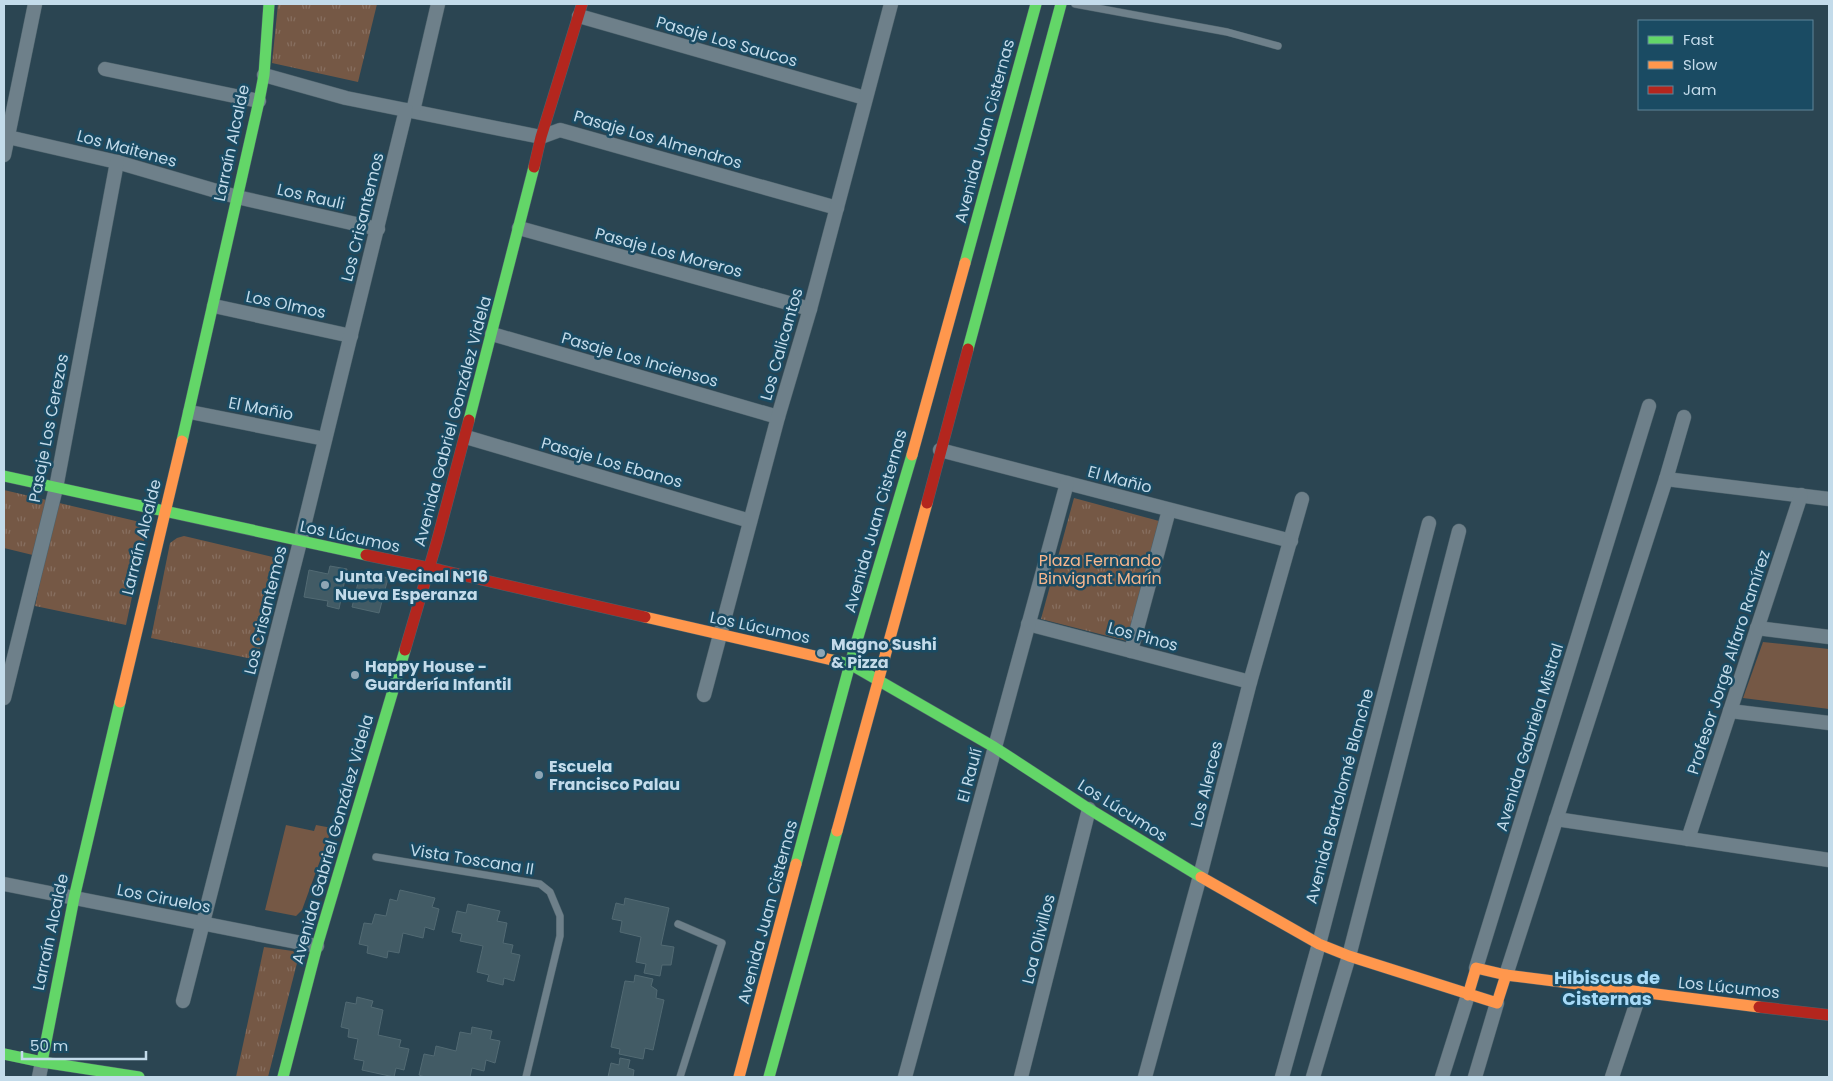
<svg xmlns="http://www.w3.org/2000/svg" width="1833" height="1081" font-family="Poppins,sans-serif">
<defs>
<pattern id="park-tufts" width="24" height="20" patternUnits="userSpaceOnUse" patternTransform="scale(1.25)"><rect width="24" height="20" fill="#755845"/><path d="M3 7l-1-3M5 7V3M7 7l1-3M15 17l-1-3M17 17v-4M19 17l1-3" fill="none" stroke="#876f60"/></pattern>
</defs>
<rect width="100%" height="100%" fill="#2b4552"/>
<!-- green -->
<g fill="#755845">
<path d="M1763,642l66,7v60l-86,-11z"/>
<path d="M286,825l28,6 2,-6 16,3 -30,82 -6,6 -31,-6z"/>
</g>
<!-- park -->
<g fill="url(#park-tufts)">
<path d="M278,4h99l-19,78 -86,-19z"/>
<path d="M4,490l136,32 4,4 2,5 -20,94 -91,-19 10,-48 -41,-10z"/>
<path d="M1074,498l85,23 -32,120 -86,-22z"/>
<path d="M184,536l97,23 -24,101 -106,-22 19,-95 7,-5z"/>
<path d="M264,947l29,4 5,8 -30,118h-32z"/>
</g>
<!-- building -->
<g fill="#425b65" stroke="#526a73">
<path d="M330,566l17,3 -8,40 -12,-3 1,-5 -24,-4 5,-27 19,4z"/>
<path d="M361,571l27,7 -9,35 -27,-6z"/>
<path d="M400,890l35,8 -3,9 7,2 -5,21 -9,-3 -2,11 -20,-5 -4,20 -11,-2 -1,7 -20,-5 1,-7 -9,-2 5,-21 8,1 3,-10 11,2 4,-17 7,2z"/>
<path d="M625,898l44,10 -8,37 13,2 -3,18h-9l-2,11 -16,-3 2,-9 -10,-2 5,-25 -21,-5 2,-11 -10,-2 4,-16 8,2z"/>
<path d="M468,904l32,7 -3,10 10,2 -4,20 10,2 -2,8 9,2 -6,26 -10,-3 -1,7 -16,-4 2,-6 -12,-3 6,-26 -23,-5 2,-7 -10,-2 5,-21 9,2z"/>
<path d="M635,975l18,4 -2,7 6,4 -1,8 8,2 -11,50 -8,-2 -2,11 -24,-5 1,-5 -9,-2 14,-66 9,1z"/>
<path d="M357,997l16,4 -2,6 12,3 -5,25 23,5 -2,7 10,2 -5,21 -8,-2 -2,9 -32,-7 2,-9 -10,-2 4,-20 -10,-2 1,-8 -8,-2 5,-25 10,2z"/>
<path d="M472,1027l20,4 -2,8 10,2 -5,22 -9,-3 -2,11 -12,-3 -2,9h-45l-6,-2 5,-21 10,2 2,-10 20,5 4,-19 11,2z"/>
<path d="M620,1058l10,2 -2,8 6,2 -1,7h-25l3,-14 8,2z"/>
</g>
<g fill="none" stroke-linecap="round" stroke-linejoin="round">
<!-- lane casing -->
<g stroke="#4d616b" stroke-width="8">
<g id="lane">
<path d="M1075,4l152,28 51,14"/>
<path d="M376,857l164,27 10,8 10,24v20l-34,141"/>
<path d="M678,924l44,19 -42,134"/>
</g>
</g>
<!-- street casing -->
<g stroke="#4d616b" stroke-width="15">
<g id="street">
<path d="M579,16l286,82"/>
<path d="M105,69l154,32"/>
<path d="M264,75l82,23 195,39 19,-7 277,78"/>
<path d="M413,111l25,-107"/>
<path d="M8,137l109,25 120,35 141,32"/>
<path d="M4,155l31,-151"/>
<path d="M519,228l291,81"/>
<path d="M214,306l137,30"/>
<path d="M492,334l286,83"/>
<path d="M190,412l135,27"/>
<path d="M466,437l284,84"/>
<path d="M940,450l351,91"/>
<path d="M1666,479l163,20"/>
<path d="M1028,624l222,58"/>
<path d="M1757,628l72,9"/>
<path d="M1131,651l38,-141"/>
<path d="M704,695l74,-278 32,-108 81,-305"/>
<path d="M4,698l52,-210 61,-326"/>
<path d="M1730,711l99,12"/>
<path d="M1556,819l273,41"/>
<path d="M1688,839l113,-344"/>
<path d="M4,884l313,62"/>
<path d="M1476,968l173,-562"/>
<path d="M1506,975l160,-496 18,-62"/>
<path d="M183,1001l117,-459 106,-432"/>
<path d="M39,1077l3,-15"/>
<path d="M905,1077l162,-594"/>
<path d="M1021,1077l68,-268"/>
<path d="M1145,1077l55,-201 50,-194 52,-183"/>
<path d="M1282,1077l37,-133 110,-421"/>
<path d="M1313,1077l36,-121 110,-425"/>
<path d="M1442,1077l26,-82"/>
<path d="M1475,1077l22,-74"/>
<path d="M1612,1077l28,-84"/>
</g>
</g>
<!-- fast casing -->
<g stroke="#4d616b" stroke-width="12">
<g id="fast">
<path d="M965,263l71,-259"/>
<path d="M968,349l93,-345"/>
<path d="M469,420l65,-253"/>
<path d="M182,441l77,-340 5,-26 5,-71"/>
<path d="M4,476l362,79"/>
<path d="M832,660l18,4 144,83 95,62 112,68"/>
<path d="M796,864l54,-200 62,-209"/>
<path d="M4,1054l38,8 97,15"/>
<path d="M42,1062l32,-164 46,-196"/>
<path d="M283,1077l34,-131 88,-296"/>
<path d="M769,1077l68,-246"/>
</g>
</g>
<!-- slow casing -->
<g stroke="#4d616b" stroke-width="12">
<g id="slow">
<path d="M912,455l53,-192"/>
<path d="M645,617l187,43"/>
<path d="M120,702l62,-261"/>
<path d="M837,831l90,-328"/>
<path d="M1201,877l118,67 30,12 148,47 9,-28"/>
<path d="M1468,995l8,-27 30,7 253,32"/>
<path d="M739,1077l57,-213"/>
</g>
</g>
<!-- jam casing -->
<g stroke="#4d616b" stroke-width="12">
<g id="jam">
<path d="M534,167l7,-30 41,-133"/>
<path d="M927,503l41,-154"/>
<path d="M366,555l74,15 205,47"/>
<path d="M405,650l32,-109 32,-121"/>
<path d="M1759,1007l70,8"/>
</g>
</g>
<!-- lane -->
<use href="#lane" stroke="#6e808a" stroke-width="7"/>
<!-- street -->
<use href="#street" stroke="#6e808a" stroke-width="14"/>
<!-- fast -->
<use href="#fast" stroke="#63d668" stroke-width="11"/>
<!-- slow -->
<use href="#slow" stroke="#ff974d" stroke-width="11"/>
<!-- jam -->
<use href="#jam" stroke="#b3261e" stroke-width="11"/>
</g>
<!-- markers -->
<g fill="#8ea6b5" stroke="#1a4b63" stroke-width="2">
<circle cx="325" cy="585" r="5"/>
<circle cx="821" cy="653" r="5"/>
<circle cx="355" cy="675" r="5"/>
<circle cx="539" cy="775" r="5"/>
</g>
<g text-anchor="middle" stroke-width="5" stroke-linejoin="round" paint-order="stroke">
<!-- street labels -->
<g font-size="16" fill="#c3dbea" stroke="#1a4b63">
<text transform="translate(727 41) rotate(16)" y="6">Pasaje Los Saucos</text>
<text transform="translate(984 131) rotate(-75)" y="6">Avenida Juan Cisternas</text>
<text transform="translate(658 139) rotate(16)" y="6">Pasaje Los Almendros</text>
<text transform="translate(231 143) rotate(-78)" y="6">Larraín Alcalde</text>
<text transform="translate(127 148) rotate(15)" y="6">Los Maitenes</text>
<text transform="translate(311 196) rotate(13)" y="6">Los Rauli</text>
<text transform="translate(362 217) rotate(-76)" y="6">Los Crisantemos</text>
<text transform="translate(669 252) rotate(15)" y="6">Pasaje Los Moreros</text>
<text transform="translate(286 304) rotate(12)" y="6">Los Olmos</text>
<text transform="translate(781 344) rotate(-74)" y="6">Los Calicantos</text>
<text transform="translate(640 359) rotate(16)" y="6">Pasaje Los Inciensos</text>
<text transform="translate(261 408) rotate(11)" y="6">El Mañio</text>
<text transform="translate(452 421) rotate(-75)" y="6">Avenida Gabriel González Videla</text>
<text transform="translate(48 428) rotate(-79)" y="6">Pasaje Los Cerezos</text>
<text transform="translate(612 462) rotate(16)" y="6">Pasaje Los Ebanos</text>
<text transform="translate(1120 479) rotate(15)" y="6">El Mañio</text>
<text transform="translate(875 521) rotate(-74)" y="6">Avenida Juan Cisternas</text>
<text transform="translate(350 536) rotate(12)" y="6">Los Lúcumos</text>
<text transform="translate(141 537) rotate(-76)" y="6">Larraín Alcalde</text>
<text transform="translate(265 610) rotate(-76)" y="6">Los Crisantemos</text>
<text transform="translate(760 627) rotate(12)" y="6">Los Lúcumos</text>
<text transform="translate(1143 636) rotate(15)" y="6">Los Pinos</text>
<text transform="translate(1728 662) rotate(-72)" y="6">Profesor Jorge Alfaro Ramírez</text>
<text transform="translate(1529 737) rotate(-73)" y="6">Avenida Gabriela Mistral</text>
<text transform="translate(969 775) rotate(-75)" y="6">El Raulí</text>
<text transform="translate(1206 784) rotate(-76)" y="6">Los Alerces</text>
<text transform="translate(1339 796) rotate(-75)" y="6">Avenida Bartolomé Blanche</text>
<text transform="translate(1123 810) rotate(32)" y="6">Los Lúcumos</text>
<text transform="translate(332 839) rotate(-74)" y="6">Avenida Gabriel González Videla</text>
<text transform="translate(472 859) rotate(9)" y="6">Vista Toscana II</text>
<text transform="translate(164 898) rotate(11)" y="6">Los Ciruelos</text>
<text transform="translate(767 912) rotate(-75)" y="6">Avenida Juan Cisternas</text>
<text transform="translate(50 932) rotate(-78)" y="6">Larraín Alcalde</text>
<text transform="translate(1038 939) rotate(-76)" y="6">Loa Olivillos</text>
<text transform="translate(1729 987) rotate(6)" y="6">Los Lúcumos</text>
</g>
<!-- park labels -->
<g font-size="16" fill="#f8b78d" stroke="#1a4b63">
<text x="1100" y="566">Plaza Fernando<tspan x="1100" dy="18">Binvignat Marín</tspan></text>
</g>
<!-- poi labels -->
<g font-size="16" font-weight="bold" fill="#c3dbea" stroke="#1a4b63" text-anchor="start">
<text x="335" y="582">Junta Vecinal N°16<tspan x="335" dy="18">Nueva Esperanza</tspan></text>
<text x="831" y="650">Magno Sushi<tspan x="831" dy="18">&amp; Pizza</tspan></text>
<text x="365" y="672">Happy House -<tspan x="365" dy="18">Guardería Infantil</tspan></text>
<text x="549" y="772">Escuela<tspan x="549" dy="18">Francisco Palau</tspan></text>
</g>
<!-- neighbourhood labels -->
<g font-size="18" font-weight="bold" fill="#a7daf7" stroke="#1a4b63">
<text x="1607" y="984">Hibiscus de<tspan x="1607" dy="21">Cisternas</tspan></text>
</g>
</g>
<!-- border -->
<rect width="1833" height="1081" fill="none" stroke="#c3dbea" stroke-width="10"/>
<!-- legend -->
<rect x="1638" y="20" width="175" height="90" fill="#1a4b63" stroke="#5e8599"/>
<rect x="1648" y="36" width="25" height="8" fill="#63d668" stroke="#5e8599"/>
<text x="1683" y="45" font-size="15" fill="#c3dbea">Fast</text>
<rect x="1648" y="61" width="25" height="8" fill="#ff974d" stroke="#5e8599"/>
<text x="1683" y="70" font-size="15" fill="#c3dbea">Slow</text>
<rect x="1648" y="86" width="25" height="8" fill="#b3261e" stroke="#5e8599"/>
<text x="1683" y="95" font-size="15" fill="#c3dbea">Jam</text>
<!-- scale -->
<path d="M22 1051v8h124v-8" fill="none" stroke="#c3dbea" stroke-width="2.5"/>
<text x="30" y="1051" font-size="15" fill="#c3dbea" stroke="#1a4b63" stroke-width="4" paint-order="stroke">50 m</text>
</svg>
